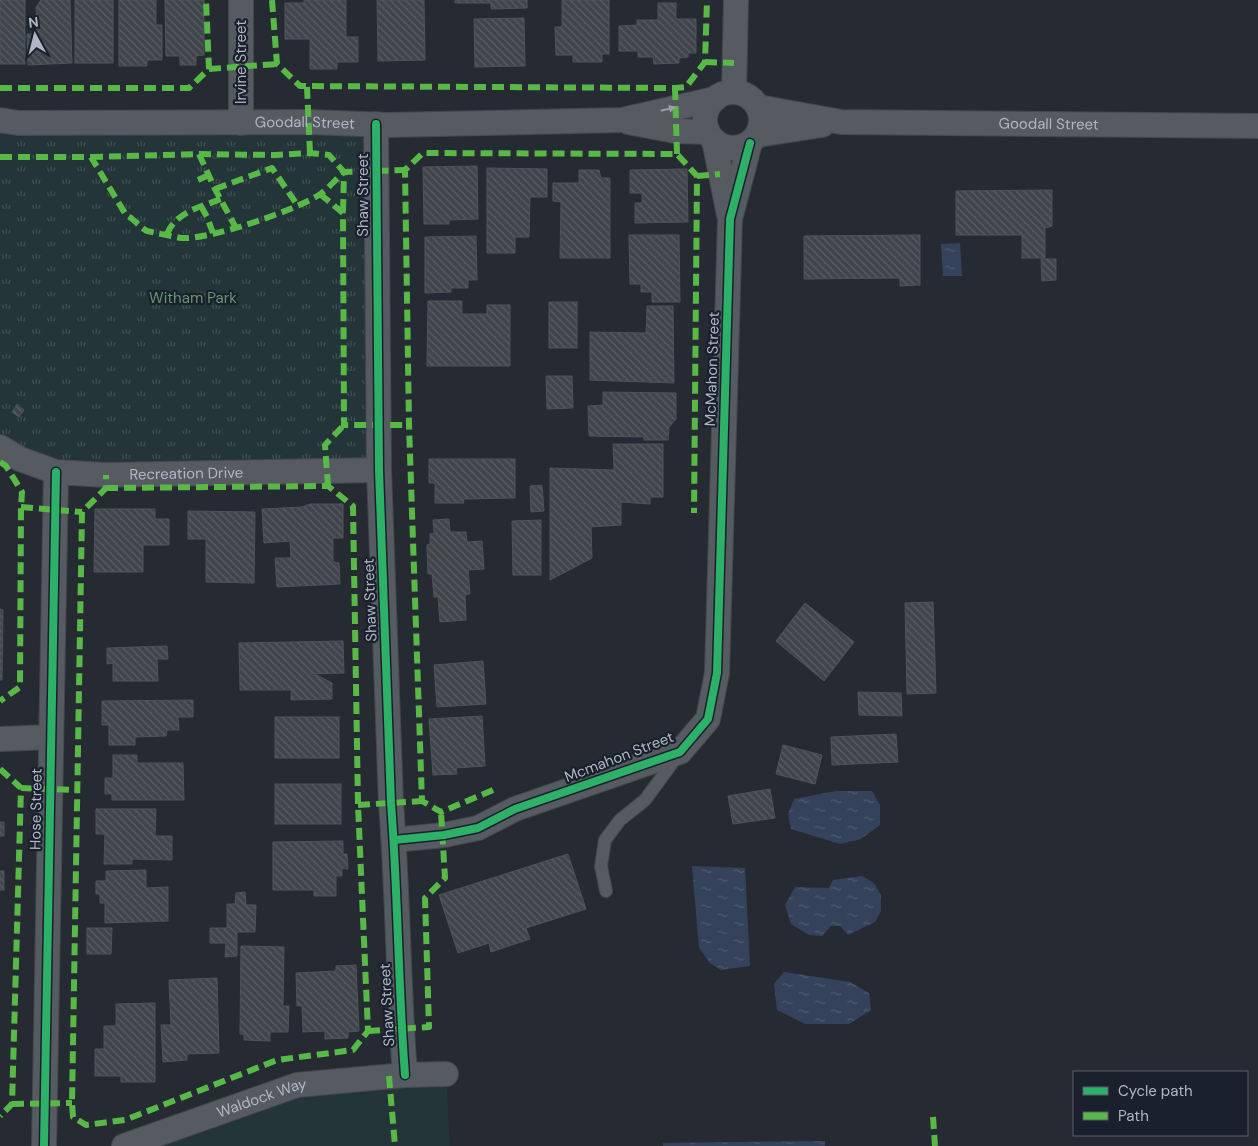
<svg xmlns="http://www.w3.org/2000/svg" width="1258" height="1146" font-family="'DM Sans',sans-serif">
<defs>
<pattern id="park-tufts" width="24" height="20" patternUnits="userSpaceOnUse" patternTransform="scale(1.25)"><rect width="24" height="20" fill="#233538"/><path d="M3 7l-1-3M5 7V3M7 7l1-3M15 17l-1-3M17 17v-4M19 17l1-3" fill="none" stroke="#405053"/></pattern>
<pattern id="water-ripples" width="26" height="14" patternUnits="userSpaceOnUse" patternTransform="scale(1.25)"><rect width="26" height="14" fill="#34435b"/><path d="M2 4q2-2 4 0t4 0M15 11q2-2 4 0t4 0" fill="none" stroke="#4f5c71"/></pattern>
<pattern id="building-back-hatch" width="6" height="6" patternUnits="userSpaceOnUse" patternTransform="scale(1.25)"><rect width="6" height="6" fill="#40454b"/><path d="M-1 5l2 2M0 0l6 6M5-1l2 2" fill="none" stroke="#595e63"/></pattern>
</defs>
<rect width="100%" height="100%" fill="#262b33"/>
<!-- grass -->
<path fill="#233538" d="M446,1074l4,72h-326l173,-61z"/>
<!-- park -->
<path fill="url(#park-tufts)" d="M376,124l3,346 -273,5 -106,-28v-319z"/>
<!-- water -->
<g fill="url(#water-ripples)">
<path d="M960,243l2,33h-19l-2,-32z"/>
<path d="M836,791h36l8,14v20l-19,14 -21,5 -49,-15 -3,-15 6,-15z"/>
<path d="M692,866l53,2 5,98 -29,4 -11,-7 -11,-15z"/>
<path d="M862,876l12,7 7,12v16l-6,11 -27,13 -8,-9h-9l-9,10 -13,-1 -18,-11 -6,-19 10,-18 34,1 4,-8z"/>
<path d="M784,972l66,10 19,11 2,17 -22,14h-44l-28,-14 -3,-26z"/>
<path d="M825,1141v5h-162v-3z"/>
</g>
<!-- building -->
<g fill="url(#building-back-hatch)" stroke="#4e535b">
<rect x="0" y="0" width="25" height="64"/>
<path d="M41,0h29l2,63 -44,2 -1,-31h10l-1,-27z"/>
<rect x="75" y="0" width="38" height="63"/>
<path d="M119,0h37v25h6v35h-15v6h-28z"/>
<path d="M165,0h39v55l-8,1v9h-16v-9h-14z"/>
<path d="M304,0h42v37h12v25h-21v7h-27v-30h-25v-36h19z"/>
<path d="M377,0h47l1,60 -47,1z"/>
<path d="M455,0h72v8l-36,1v-6h-36z"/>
<path d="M562,0h47v54h-7v8h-29v-7h-17l-1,-28h7z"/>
<path d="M658,3h18v16h20v34h-8v4l-9,1v5l-25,1 -1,-7h-15v-6h-19v-25l18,-1v-5h21z"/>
<path d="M524,18l1,48 -50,1 -1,-48z"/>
<path d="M477,166l1,53 -29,1v4h-25l-1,-57z"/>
<path d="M487,168l60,1v28h-17l-1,40h-14v16h-28z"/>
<path d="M687,169l1,53 -53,1v-20h7v-10h-12v-23z"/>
<path d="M579,170h20l2,8h9v80h-50l1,-56 -8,-1v-18h26z"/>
<path d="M1052,190v36l-7,2v30h-23v-23h-66v-44z"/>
<path d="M629,235h50l1,67h-28v-10h-11v-8h-11z"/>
<path d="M920,235v50l-20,1v-8l-96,1v-43z"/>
<path d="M476,236l1,44h-9v8h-17v4l-26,1v-56z"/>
<path d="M1041,259h15v21l-14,1z"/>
<path d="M428,301h34v13h25v-9h23v61h-83z"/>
<rect x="549" y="302" width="28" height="46"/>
<path d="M647,306h26l1,77 -84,-3v-48l56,1z"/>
<path d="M546,376h26l1,32 -26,1z"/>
<path d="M603,392l73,1v26l-7,8 -1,13h-24v-3l-55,-1 -1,-30 15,-1z"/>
<path d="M17,404l7,6 -5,7 -7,-5z"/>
<path d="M613,444h50v53h-13v7l-29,-2v23l-30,2 1,31 -42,22v-112l64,2z"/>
<path d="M429,459h86v39l-52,1 1,4h-29v-20h-6z"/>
<path d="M542,485l2,26 -13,1 -1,-26z"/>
<path d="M310,504h33v34h-10v24l6,1 1,21 -63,3 -2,-29h16l-1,-17 -26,2 -2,-34 40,-2z"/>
<path d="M95,509h60v10h14v26h-26v27h-49z"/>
<path d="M188,511l67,1 -1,71 -48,-1v-43h-18z"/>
<path d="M449,519l1,13h16l1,10 15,-1 2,28 -16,1 2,24 -5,1 1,25 -26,2 -2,-25h-4l-2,-23h-4l-1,-29 3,-1v-10l4,-1 -1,-13z"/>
<path d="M541,520v55h-28l-1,-54z"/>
<path d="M933,602l3,91 -29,1 -2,-91z"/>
<path d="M805,603l49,39 -30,39 -48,-40z"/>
<path d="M0,609l3,1 -1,70h-2z"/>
<path d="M343,641l1,32 -38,1v1h11l15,8v16l-41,1v-10h-51l-1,-47z"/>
<path d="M167,646l1,13h-11l1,22h-45v-18l-6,1v-16z"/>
<path d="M483,661l3,43 -49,3 -3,-42z"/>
<path d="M858,692l43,1 1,23 -43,-1z"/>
<path d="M193,700v17h-15l1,13h-12l-1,6 -31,1v8h-26v-20h-7v-24z"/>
<path d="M482,716l3,50 -29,2 1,6 -24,1 -4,-56z"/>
<rect x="275" y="717" width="64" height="41"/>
<path d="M896,734l2,28 -66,3 -1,-28z"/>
<path d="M783,745l39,10 -7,29 -39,-10z"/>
<path d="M113,755h24v8h46l1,37h-72v-6h-7v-16h8z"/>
<rect x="275" y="784" width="66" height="40"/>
<path d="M770,789l5,29 -42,6 -5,-28z"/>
<path d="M96,809h60l-1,27h17v24l-40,-1v5h-28l1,-30h-9z"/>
<rect x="0" y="822" width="4" height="14"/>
<path d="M343,841v13h4l1,15 -6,-1v8h-6v20h-22v-6h-41v-48z"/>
<path d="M568,854l18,55 -60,19 4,11 -39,13 -2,-9 -31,10 -19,-58z"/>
<path d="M146,870v18l22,-1v34l-63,2v-20h-5v-9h-4v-13h10v-10z"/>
<rect x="0" y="871" width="4" height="19"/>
<path d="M245,892l1,13h10l-1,27h-18v24l-12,1 1,-14h-16v-15h17v-24h8l1,-11z"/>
<path d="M87,928h25l-1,26h-24z"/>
<path d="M241,946l43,1 -1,59h6l-1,26h-18v9l-26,-1v-6h-4z"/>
<path d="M356,965l3,66 -11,1v6l-23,1v-8l-22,1 -1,-26h-5l-1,-33 40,-2v-5z"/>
<path d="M217,978l2,75 -32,1v6l-24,2 -2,-37h10l-2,-45z"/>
<path d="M155,1003v79h-34v-6h-26v-27h9v-23h12v-22z"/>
</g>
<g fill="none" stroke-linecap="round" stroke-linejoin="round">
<!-- service casing -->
<g stroke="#44474e" stroke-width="14">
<path id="service" d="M606,891l-5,-25 4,-26 15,-20 25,-20 33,-45"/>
</g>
<!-- minor casing -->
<g stroke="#44474e" stroke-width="26">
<g id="minor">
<path d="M734,92l2,-92"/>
<circle cx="733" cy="120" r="28"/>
<path id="s1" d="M758,107l83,15 417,4"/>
<path id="s2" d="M0,120l18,3 291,-1 79,3 234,-5 93,-21"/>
<path d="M628,122l47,9 33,1"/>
<path d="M241,123v-123"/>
<path d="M376,124l3,346 12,333c7,90 7,181 14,272"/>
<path d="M757,135l65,-10"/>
<path d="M714,140l15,75"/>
<path id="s3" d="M0,447l20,12 36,13 50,3 273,-5"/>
<path d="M0,739l51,-2"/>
<path d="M394,840l50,-5 34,-7 37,-19 165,-57 28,-33 9,-46 13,-454 20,-76"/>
<path d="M44,1146l12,-674"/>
<path id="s4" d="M124,1146l173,-61 108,-10 41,-1"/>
</g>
</g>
<!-- service -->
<use href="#service" stroke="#565a61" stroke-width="12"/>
<!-- minor -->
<use href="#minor" stroke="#565a61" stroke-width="24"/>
<!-- quiet -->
<g stroke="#58b947" stroke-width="6" stroke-dasharray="12 6" stroke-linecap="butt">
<path d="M272,0l5,64 23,22 375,2 11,-1 19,-25 2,-62"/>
<path d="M705,62l29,1"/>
<path d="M209,69l68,-5"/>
<path d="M307,87l3,66"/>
<path d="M0,88h189l20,-19 -3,-69"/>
<path d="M675,88l2,66"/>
<path d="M199,154l76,1 35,-2 19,2 15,17 -1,41"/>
<path d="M0,157h91l35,58c8,4 16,14 21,16 5,1 28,6 34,7 29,2 112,-27 138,-43 9,-6 17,-16 25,-23l61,-2"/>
<path d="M91,157l108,-3 16,35 21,39"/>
<path d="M697,176l23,-2"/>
<path d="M198,180l11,-5"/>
<path d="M215,189l57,-21 26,38"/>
<path d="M320,194l23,19 1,212h65"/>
<path d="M201,206l6,11 6,16"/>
<path d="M167,234c9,-22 33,-27 54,-35"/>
<path d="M0,462l6,4 16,26 -1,15 -1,180 -20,14"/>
<path d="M328,486l-3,-41 19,-20"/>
<path d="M106,488l222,-2 25,20 5,299 10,226 -15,19 -76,10 -152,60 -39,5 -13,-8 -1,-14 10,-591 24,-24v-13"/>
<path d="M21,507l61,5"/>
<path d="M0,769l21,19 -9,316 -12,12"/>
<path d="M21,788l58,2"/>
<path d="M493,790l-52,22 -19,-11 -13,-376 -4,-255 18,-17 254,1 20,22 -3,337"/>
<path d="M358,805l64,-4"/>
<path d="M368,1031l61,-4 -4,-129 20,-20 -4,-66"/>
<path d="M389,1076l6,70"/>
<path d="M12,1104l60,-1"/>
<path d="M933,1117l2,29"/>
</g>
<!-- cycleway casing -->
<g stroke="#1a212d" stroke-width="11">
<g id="cycleway">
<path d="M376,124l3,346 12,333c7,90 7,181 14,272"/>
<path d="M394,840l50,-5 34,-7 37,-19 165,-57 28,-33 9,-46 13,-454 20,-76"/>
<path d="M44,1146l12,-674"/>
</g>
</g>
<!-- cycleway -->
<use href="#cycleway" stroke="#2db169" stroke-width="8"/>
</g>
<!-- one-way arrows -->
<defs><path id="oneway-solid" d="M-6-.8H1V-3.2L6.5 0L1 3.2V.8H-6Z" transform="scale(1.25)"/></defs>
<use fill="#99a0ac" href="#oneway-solid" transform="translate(668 109) rotate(-13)"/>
<g text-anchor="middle" stroke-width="4.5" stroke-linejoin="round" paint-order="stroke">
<!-- street labels -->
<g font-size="15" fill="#afb7c5" stroke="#1a212d">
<text transform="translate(241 62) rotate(-90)" y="5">Irvine Street</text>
<text dy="5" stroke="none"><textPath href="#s2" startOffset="305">Goodall Street</textPath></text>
<text dy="5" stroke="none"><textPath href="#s1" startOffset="292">Goodall Street</textPath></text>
<text transform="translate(363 195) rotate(-90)" y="5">Shaw Street</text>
<text transform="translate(712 369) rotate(-88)" y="5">McMahon Street</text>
<text dy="5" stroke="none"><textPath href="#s3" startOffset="192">Recreation Drive</textPath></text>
<text transform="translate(370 600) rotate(-92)" y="5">Shaw Street</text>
<text transform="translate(619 757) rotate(-21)" y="5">Mcmahon Street</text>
<text transform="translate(36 809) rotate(-89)" y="5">Hose Street</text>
<text transform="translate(387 1005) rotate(-93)" y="5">Shaw Street</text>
<text dy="5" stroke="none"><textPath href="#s4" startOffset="146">Waldock Way</textPath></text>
</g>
<!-- park labels -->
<g font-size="15" fill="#679573" stroke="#1a212d">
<text x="193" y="303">Witham Park</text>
</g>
</g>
<!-- legend -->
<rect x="1073" y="1071" width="175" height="65" fill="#1a212d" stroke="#565d6a"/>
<rect x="1083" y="1087" width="25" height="8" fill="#2db169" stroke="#565d6a"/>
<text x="1118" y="1096" font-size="15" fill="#afb7c5">Cycle path</text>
<rect x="1083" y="1112" width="25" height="8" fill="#58b947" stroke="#565d6a"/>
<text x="1118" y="1121" font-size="15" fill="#afb7c5">Path</text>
<!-- north arrow -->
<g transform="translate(35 35) rotate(353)" stroke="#1a212d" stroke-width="4" paint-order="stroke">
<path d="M0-4L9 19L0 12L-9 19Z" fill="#afb7c5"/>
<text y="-8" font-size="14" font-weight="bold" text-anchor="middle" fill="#afb7c5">N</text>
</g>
</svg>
